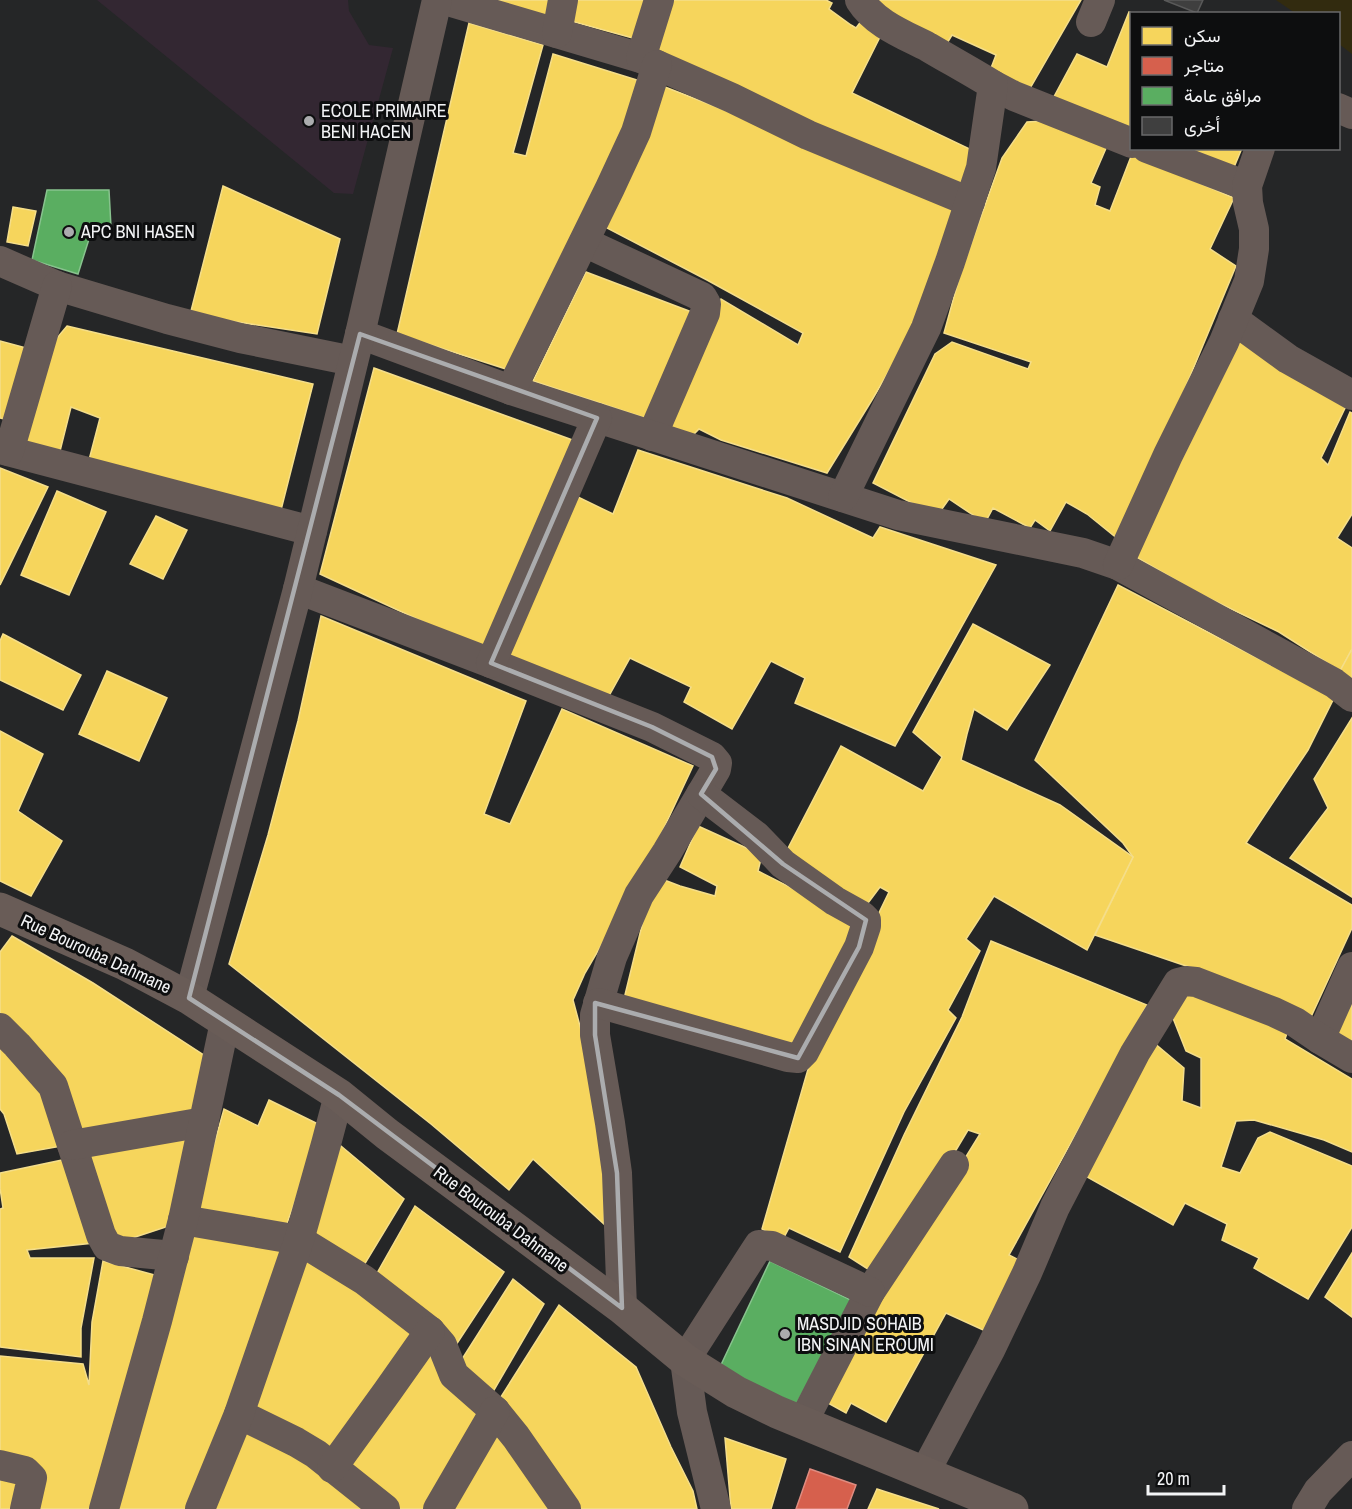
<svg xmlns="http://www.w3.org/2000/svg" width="1352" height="1509" font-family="'Archivo Narrow',Vazirmatn,sans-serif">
<rect width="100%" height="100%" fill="#252627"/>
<!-- education -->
<path fill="#332732" d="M97,0h251l1,11 20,34 24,3 -40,146 -19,-1z"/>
<!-- sand -->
<path fill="#322b0f" d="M1276,0h76v54l-13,-10 -1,-30 -43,-1z"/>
<!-- homes -->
<g fill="#f6d55c" stroke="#f5de8a" stroke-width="1.5">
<path d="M489,0h63l-3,17z"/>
<path d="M571,0h80l-11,40 -73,-20z"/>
<path d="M671,0h155l6,3 -3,6 22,16 5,3 6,-8 19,15 -29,58 122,58 -15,37 -306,-134z"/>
<path d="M871,0h210l-56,97 -37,-21 8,-21 -44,-20 -9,15z"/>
<path d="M1129,12l5,2h-2v120l-82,-30 27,-50 30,13z"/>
<path d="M469,23l74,22 -30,108 13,3 27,-102 84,26 -9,49 -122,240 -109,-35z"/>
<path d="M665,87l111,43 179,76 -45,129 -38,65 -45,73 -106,-33 -22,-11 -8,8 -29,-12 59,-126 77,46 5,-12 -96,-53 -102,-53z"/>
<path d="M1043,121l64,25 -16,37 9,4 -5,18 15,6 22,-57 102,44 -24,51 26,17 -65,156 -53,117 -31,-25 -21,-12 -16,29 -15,-11 -5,8 -37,-20 -8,15 -36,-24 -12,17 -64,-33 62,-129 17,-12 76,27 3,-7 -87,-29 16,-58 42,-117 25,-36z"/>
<path d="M1169,148h73l-10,24z"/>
<path d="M223,186l117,53 -23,95 -127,-19z"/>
<path d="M13,207l23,4 -8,35 -21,-4z"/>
<path d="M586,272l111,42 -46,106 -118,-39z"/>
<path d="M67,326l246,58 -32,126 -192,-50 11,-42 -29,-11 -11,44 -42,-9 28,-91z"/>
<path d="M1243,335l104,69 -26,54 7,7 22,-53 2,1v101l-15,24 15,10v101l-12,22 -61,-39 -81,-39 -64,-37z"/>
<path d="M0,341l30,8 -18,72 -12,-3z"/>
<path d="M374,368l204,74 -92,209 -166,-77z"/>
<path d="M638,450l149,48 86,40 7,-11 116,38 -101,181 -100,-43 10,-25 -34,-17 -39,68 -48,-27 7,-15 -61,-29 -25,45 -99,-49 70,-158 37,18z"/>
<path d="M0,468l48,19 -48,98z"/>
<path d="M57,491l49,21 -37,83 -48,-20z"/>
<path d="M156,516l31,14 -24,49 -33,-15z"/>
<path d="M1118,585l216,113 -26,52 -62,93 106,62v23l-42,91 -56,-30 -159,-54 38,-78 -10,-14 -88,-83z"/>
<path d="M321,616l205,85 -42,113 26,10 52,-115 131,57 -53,113 -55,94 -12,27 15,56 18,95 -2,73 -71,-65 -24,31 -78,-66 -202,-160 39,-129 30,-114z"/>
<path d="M973,624l77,41 -43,65 -33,-21 -7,25 -6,26 99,45 73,52 -46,93 -93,-54 -28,43 14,12 -32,59 8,8 -52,94 -64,140 -51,-24 -7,13 -20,-12 53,-184 74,-153 -9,-5 -18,24 -77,-57 56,-108 82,45 19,-34 -29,-25z"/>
<path d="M3,634l78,41 -18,35 -63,-30v-39z"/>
<path d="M1352,649v30l-12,-8z"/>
<path d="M107,671l60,27 -28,63 -60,-27z"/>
<path d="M1352,718v179l-62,-39 38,-50 -14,-29z"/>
<path d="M0,731l43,23 -25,57 44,30 -31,55 -31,-15z"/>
<path d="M698,826l64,29 -4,16 101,51 -63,134 -173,-53 31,-127 26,10 35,10 2,-10 -37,-19z"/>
<path d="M12,936l81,47 114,74 -9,59 -123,18 -75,-118v-64z"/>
<path d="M991,941l156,64 -138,250 16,8 -33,71 -46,-21 -60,109 -35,-19 -5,10 -20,-11 47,-95 107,-173 -12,-4 -73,122 -24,19 -22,-14 55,-122 58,-118z"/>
<path d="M1182,990l108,35 -5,14 67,40v73l-28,-12 -70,-20 -18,1 -15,46 19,6 18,-35 12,-6 82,34v61l-44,72 -54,-31 5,-10 -37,-18 5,-16 -42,-21 -12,22 -93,-52 74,-130 30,25 -2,33 19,7v-50l-15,-7 -15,-38z"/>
<path d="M1352,1002v40l-15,-9z"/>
<path d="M0,1036l51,57 11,53 -45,8 -13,-40 -4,-5z"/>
<path d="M269,1100l53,26 -37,103 -90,-17 29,-103 34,17z"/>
<path d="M189,1134l-14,90 -64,21 -28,-92z"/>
<path d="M335,1141l69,58 -46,76 -53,-37z"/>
<path d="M72,1158l22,85 -67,7 3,8h64l-13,70v29l-81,-10v-138l3,-1 -3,-20v-15z"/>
<path d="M415,1206l89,66 -48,73 -84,-63z"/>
<path d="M187,1231l96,15 -88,263h-82z"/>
<path d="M300,1244l125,90 -94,120 -89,-42z"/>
<path d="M1352,1253v64l-27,-20z"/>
<path d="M103,1261l59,16 -68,232h-63l-31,-50v-103l83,8 6,21 3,-63z"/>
<path d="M513,1279l31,25 -54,93 -35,-27z"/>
<path d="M559,1305l77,62 35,80 22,44 4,18h-122l-76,-109z"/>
<path d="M423,1350l65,57 -58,102h-32l-57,-43z"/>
<path d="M244,1429l54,25 69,55h-159z"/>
<path d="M499,1433l51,76h-103z"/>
<path d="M725,1438l61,21 -15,50h-40z"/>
<path d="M0,1478l22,6 -7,25h-15z"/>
<path d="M877,1489l62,20h-71z"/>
</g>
<!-- shops -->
<path fill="#d6604d" stroke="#df8c80" stroke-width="1.5" d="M810,1469l46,16 -9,24h-51z"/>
<!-- public -->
<g fill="#5aae61" stroke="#88c38e" stroke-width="1.5">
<path d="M47,190h62l2,37 -21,9 -12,38 -46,-14z"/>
<path d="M770,1261l83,40 -60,109 -73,-43z"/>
</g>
<!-- building -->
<path fill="#3f3f3f" stroke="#595959" stroke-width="1.5" d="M1164,0h39l-6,13z"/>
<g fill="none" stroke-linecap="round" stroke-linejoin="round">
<!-- street -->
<g stroke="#665a56" stroke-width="30">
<path d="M445,0l196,58 91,40 76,37 162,67"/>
<path d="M1091,22l9,-22"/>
<path d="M557,33l6,-33"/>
<path d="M641,58l18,-58"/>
<path d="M993,85l21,11 118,47"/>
<path d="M1338,108l14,6"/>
<path d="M1147,148l100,38"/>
<path d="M584,242l118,55 4,7 -1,9 -53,123"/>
<path d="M0,261l57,25 110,33 73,19 113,23"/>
<path d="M1233,319l55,40 64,36"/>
<path d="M360,334l151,56 387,125 185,38 35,12 216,118 18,14"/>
<path d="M511,390l99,-202 26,-56 21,-67"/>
<path d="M0,449l312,82"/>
<path d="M9,451l48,-165"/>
<path d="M843,497l83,-169 24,-66 31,-94 12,-83c-21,-13 -43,-25 -65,-38 -23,-12 -53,-23 -68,-47"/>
<path d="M1118,565l50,-110 56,-113 25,-61 5,-32v-20l-6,-26 -1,-17 13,-38"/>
<path d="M298,589l193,74 161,64 60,30 5,6 -1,6 -49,83 -28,43 -27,62 -17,58v20l15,88 7,50 5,135"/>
<path d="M491,663l106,-245"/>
<path d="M189,998l109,-409 62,-255 77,-334"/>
<path d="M598,1003l190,54 10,1 6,-6 55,-105 7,-21v-6l-4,-4 -27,-15 -52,-37 -27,-28 -55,-42"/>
<path d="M0,1028l17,17 36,41 48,149 6,11 13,5 54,5"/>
<path d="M1320,1039l32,-72"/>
<path d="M72,1145l132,-23"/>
<path d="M183,1220l116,20 65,40 66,51 12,14 12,30 41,36 21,26 50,72"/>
<path d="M239,1414l57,28 20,12 69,55"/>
<path d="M803,1422l67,-130 84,-127"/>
<path d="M0,1465l25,6 7,7 -7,31"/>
<path d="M332,1468l55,-76 43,-61"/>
<path d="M925,1472l65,-122 37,-77 28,-66 80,-154 43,-70 8,-2 10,1 78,30 21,10 25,17 32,19"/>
<path d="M104,1509l53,-188 26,-101 42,-198"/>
<path d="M200,1509l39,-95 60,-174 27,-96 13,-49"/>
<path d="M438,1509l57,-98"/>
<path d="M716,1509l-24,-97 -7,-52 70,-109 4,-6 13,1 98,46"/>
<path d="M1307,1509l11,-18 34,-35"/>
</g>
<!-- secondary -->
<path stroke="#695c57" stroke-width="33" d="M0,909l125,55 64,34 150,97 48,39 235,174 63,52 51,32 41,20 235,97"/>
</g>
<!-- marked area -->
<path fill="none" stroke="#abacae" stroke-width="4.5" stroke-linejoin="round" d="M360,334l237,84 -106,245 161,64 60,30 4,12 -15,25 82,70 83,56 -7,27 -61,111 -203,-55v32l22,138 5,135 -283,-213 -150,-97z"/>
<!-- markers -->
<g fill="#abacae" stroke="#0d0e0f" stroke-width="2">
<circle cx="309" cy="121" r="6"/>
<circle cx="69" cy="232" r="6"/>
<circle cx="785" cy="1334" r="6"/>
</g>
<g text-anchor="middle" stroke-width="6" stroke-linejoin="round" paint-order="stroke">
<!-- poi labels -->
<g font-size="18" fill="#f3f4f6" stroke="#0d0e0f" text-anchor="start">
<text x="321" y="117">ECOLE PRIMAIRE<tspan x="321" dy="21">BENI HACEN</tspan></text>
<text x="81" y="238">APC BNI HASEN</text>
<text x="797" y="1330">MASDJID SOHAIB<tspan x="797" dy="21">IBN SINAN EROUMI</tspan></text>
</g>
<!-- street labels -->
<g font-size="18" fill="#f3f4f6" stroke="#0d0e0f">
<text transform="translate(96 954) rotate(25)" y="6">Rue Bourouba Dahmane</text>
<text transform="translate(501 1219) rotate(37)" y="6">Rue Bourouba Dahmane</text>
</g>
</g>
<!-- legend -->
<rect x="1130" y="12" width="210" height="138" fill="#0d0e0f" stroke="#696a6b" stroke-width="1.5"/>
<rect x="1142" y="27" width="30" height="18" fill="#f6d55c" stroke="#696a6b" stroke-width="1.5"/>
<text x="1184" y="42" font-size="18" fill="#f3f4f6">سكن</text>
<rect x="1142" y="57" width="30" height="18" fill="#d6604d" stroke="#696a6b" stroke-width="1.5"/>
<text x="1184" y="72" font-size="18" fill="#f3f4f6">متاجر</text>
<rect x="1142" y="87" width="30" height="18" fill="#5aae61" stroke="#696a6b" stroke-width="1.5"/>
<text x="1184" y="102" font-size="18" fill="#f3f4f6">مرافق عامة</text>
<rect x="1142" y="117" width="30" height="18" fill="#3f3f3f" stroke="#696a6b" stroke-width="1.5"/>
<text x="1184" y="132" font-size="18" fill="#f3f4f6">أخرى</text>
<!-- scale -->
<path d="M1148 1485v9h76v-9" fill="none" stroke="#f3f4f6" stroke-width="3"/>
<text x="1157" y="1485" font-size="18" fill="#f3f4f6" stroke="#0d0e0f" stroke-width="4.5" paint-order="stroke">20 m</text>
</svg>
